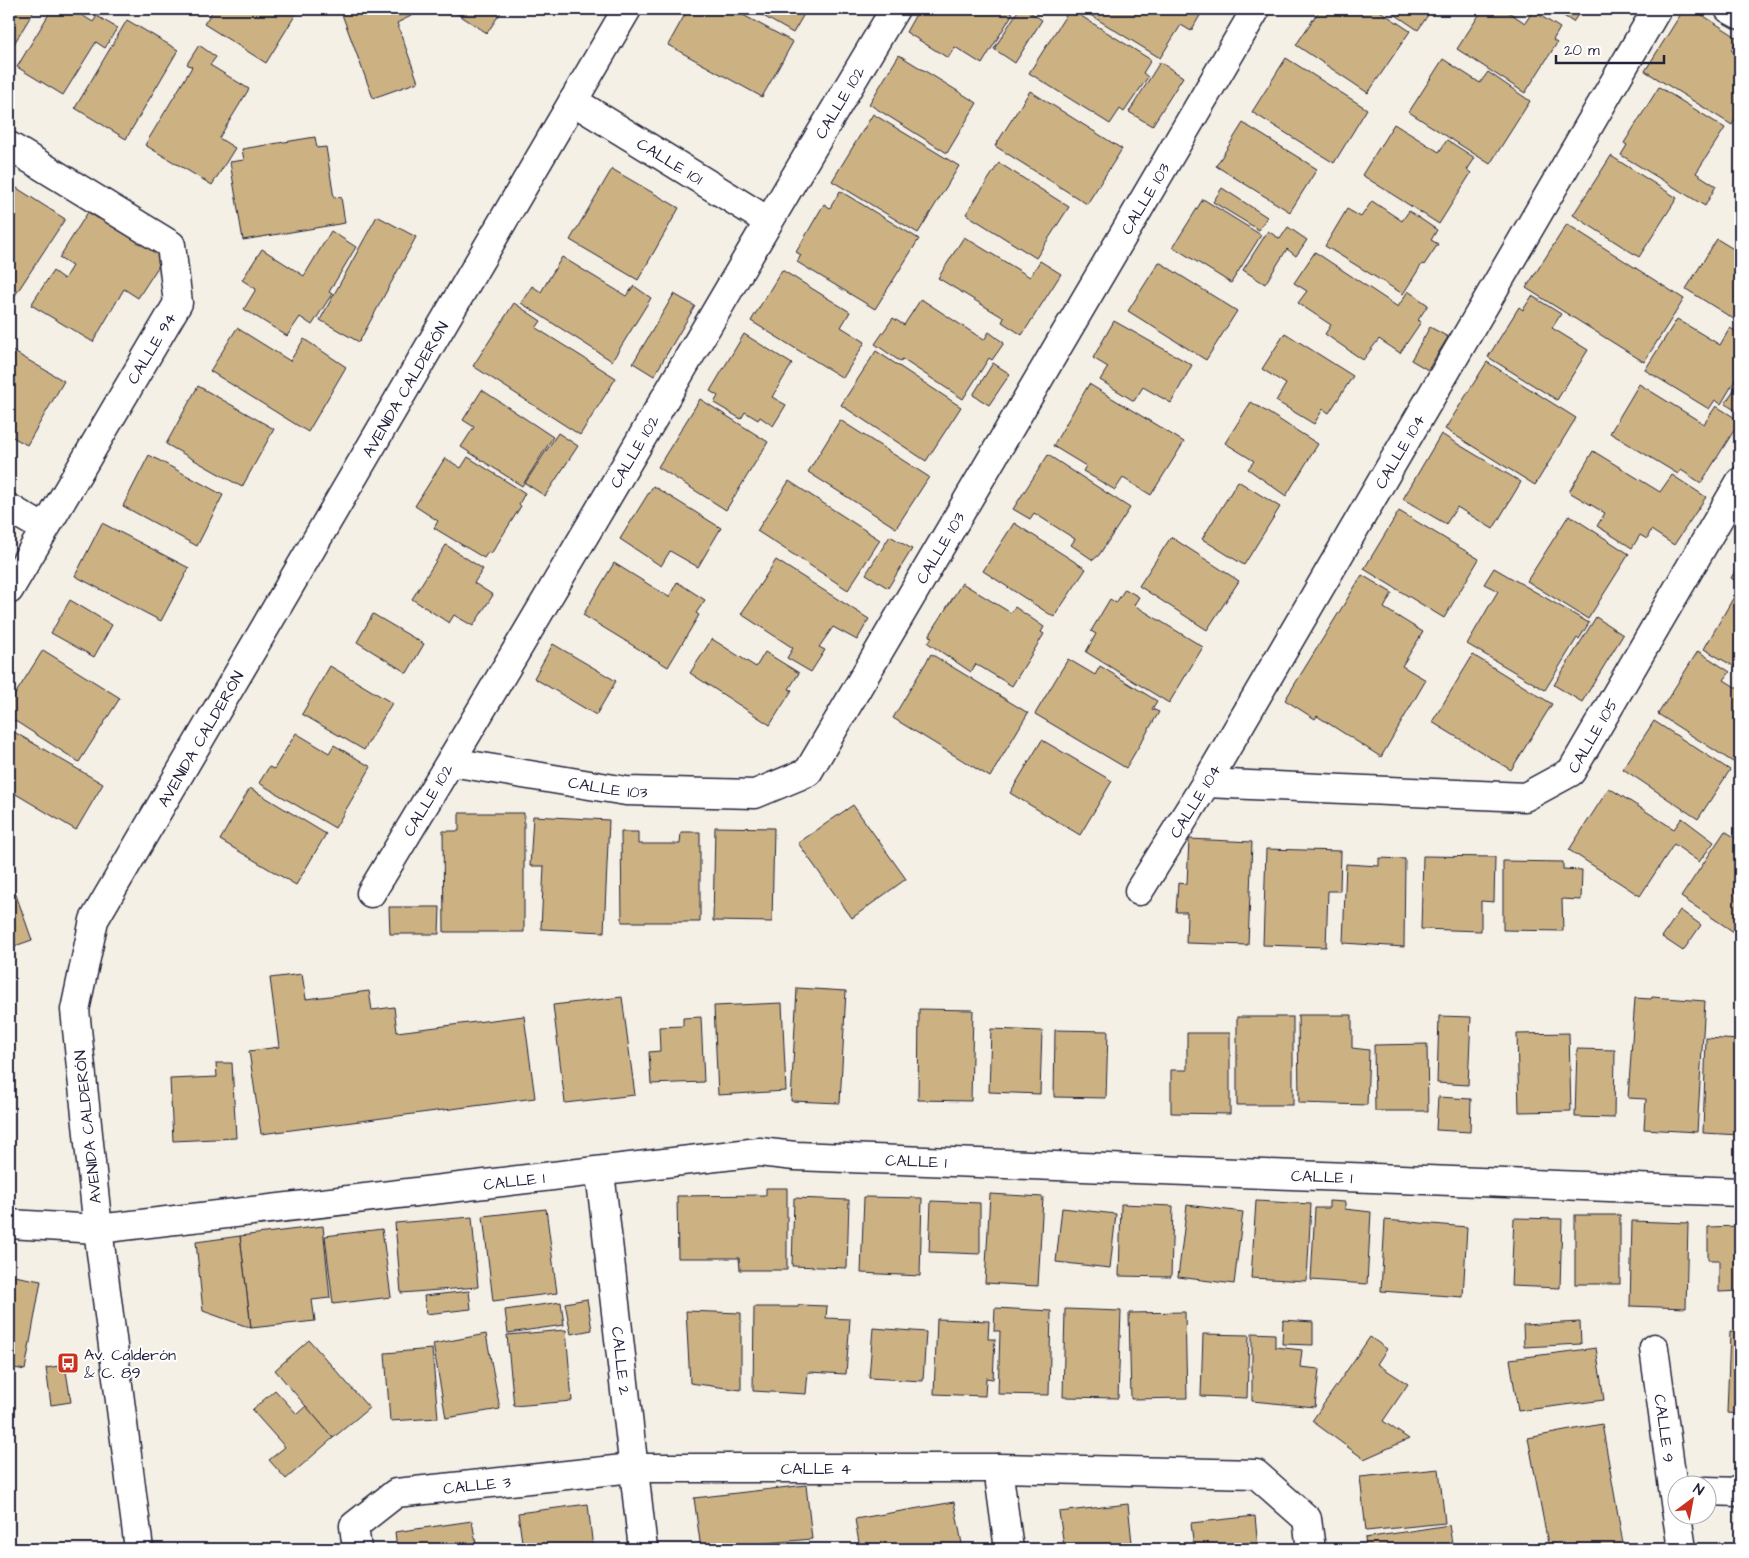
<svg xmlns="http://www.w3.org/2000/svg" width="1749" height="1558" font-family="'Architects Daughter',sans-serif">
<rect width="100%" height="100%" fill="#f5f0e6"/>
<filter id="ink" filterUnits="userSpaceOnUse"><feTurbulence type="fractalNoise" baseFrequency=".02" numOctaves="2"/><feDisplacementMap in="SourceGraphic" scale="10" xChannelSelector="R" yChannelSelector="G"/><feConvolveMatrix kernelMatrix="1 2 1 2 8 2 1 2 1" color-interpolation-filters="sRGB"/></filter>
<g filter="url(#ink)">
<!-- building -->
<g fill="#ccb283" stroke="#22223b">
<path d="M9,9h26l-26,43z"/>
<path d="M52,9h20l21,13 4,-6 20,12 -12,20 -9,-6 -33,53 -46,-28z"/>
<path d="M214,9h85l-33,54 -62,-39z"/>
<path d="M340,9h71l2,6 -16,8 21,59 -45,16z"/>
<path d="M450,9h53l-16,24z"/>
<path d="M688,9h44l61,33 -31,55 -94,-52z"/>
<path d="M751,9h56l-14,24z"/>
<path d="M919,9h86l8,4 -31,51 -27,-17 -7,11 -42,-26z"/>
<path d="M1019,9h6l17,11 -27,43 -21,-14z"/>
<path d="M1070,9l81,51 -8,13 5,4 -24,35 -4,-3 -10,15 -81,-51z"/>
<path d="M1090,9h106l6,3 -11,19 -10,-6 -21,33 -73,-45z"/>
<path d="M1320,9h57l33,22 -42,62 -72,-48z"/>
<path d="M1387,9h45l-14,21z"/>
<path d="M1483,9h21l21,14 8,-12 27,17 -7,12 4,3 -32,50 -68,-44z"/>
<path d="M1553,9h29l-9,13z"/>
<path d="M1684,9h9l45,29 -7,12 9,6v55l-8,14 -87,-54z"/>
<path d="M127,20l51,30 -52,89 -51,-31z"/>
<path d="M199,45l17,12 -6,8 39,24 -30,49 16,10 -23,37 -67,-40 47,-78 -5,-3z"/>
<path d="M899,55l78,48 -30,50 -78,-49z"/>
<path d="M1286,58l81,51 -33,54 -82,-51z"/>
<path d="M1443,59l37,24 8,-11 42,29 -40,63 -81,-52z"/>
<path d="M1160,62l23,15 -31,49 -23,-14z"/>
<path d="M1659,87l66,41 -29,45 20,13 -11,20 -84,-51 6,-10 -3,-2z"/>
<path d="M1030,91l92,58 -35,55 -92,-58z"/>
<path d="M873,114l86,52 -41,67 -86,-52z"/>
<path d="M1243,123l74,46 -27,43 -74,-46z"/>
<path d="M1394,124l45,28 8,-12 28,18 -8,12 4,3 -32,51 -77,-49z"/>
<path d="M315,137l2,11 9,-1 8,51 7,-1 4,26 -102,17 -13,-78 14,-2 -2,-11z"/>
<path d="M1611,156l66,42 -38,59 -66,-42z"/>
<path d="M999,163l70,44 -33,51 -70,-44z"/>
<path d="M612,169l67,39 -41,72 -68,-40z"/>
<path d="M9,183l56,36 -53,81 -3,-2z"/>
<path d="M1222,188l45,29 -8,13 -46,-28z"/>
<path d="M840,191l79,48 -44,70 -78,-47 4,-7 -5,-3 28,-48 6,4z"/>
<path d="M1203,199l58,36 -30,48 -58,-36z"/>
<path d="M1372,201l30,20 7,-10 28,19 -6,10 7,4 -14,21 -2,-1 -19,30 -78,-48 22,-37 14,8z"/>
<path d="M88,212l11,7 3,-4 63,41 -27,42 -14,-9 -31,53 -62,-37 22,-34 11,8 8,-13 -13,-8z"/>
<path d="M377,216l39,21 -57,105 -39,-22z"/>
<path d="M1567,224l117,75 -40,63 -118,-74z"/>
<path d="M1288,227l19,13 -11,16 -9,-7 -22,35 -22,-14 25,-39 12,8z"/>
<path d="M331,231l25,16 -27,45 3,2 -20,31 -12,-8 -13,19 -43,-27 12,-20 -14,-9 20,-31 42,27z"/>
<path d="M964,237l66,40 10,-16 21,13 -39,61 -20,-13 2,-4 -66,-40z"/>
<path d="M1717,239l23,14v70l-54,-34z"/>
<path d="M1315,252l83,55 10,-16 20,14 -10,15 3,2 -21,31 -21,-14 -16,21 -38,-26 6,-9 -33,-22 9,-12 -13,-8z"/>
<path d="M562,257l64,39 8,-10 17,12 -39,63 -91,-58 11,-17 9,6z"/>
<path d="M1159,262l78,49 -31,49 -78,-49z"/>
<path d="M782,270l68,42 -9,15 24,15 -22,36 -92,-57z"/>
<path d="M674,294l21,12 -41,70 -21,-13z"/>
<path d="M1532,296l29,18 -9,14 36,22 -31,50 -69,-43 31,-50 4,3z"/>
<path d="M921,299l63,41 5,-8 15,11 -12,17 -3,-2 -26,41 -61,-40 -1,3 -26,-18 18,-26 11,7z"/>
<path d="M514,303l27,18 -5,7 80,50 -36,57 -107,-69z"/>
<path d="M1677,319l43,26 10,-17 10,6v38l-19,32 -6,-4 -6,9 -64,-39z"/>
<path d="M1114,321l78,44 -21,38 -28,-16 -9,14 -34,-21 8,-13 -15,-9z"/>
<path d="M1430,327l18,10 -20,33 -17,-10z"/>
<path d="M237,328l53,33 14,-22 42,28 -38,65 -98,-61z"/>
<path d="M1285,333l68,43 -24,37 -6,-4 -9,15 -38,-23 10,-17 -24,-15z"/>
<path d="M744,334l48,30 -20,33 14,8 -13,21 -13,-9 -2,3 -13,-8 -4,7 -27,-16 4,-7 -8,-5z"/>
<path d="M9,349l55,32 -37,64 -18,-10z"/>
<path d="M876,351l85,56 -35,54 -85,-56z"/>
<path d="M1487,362l89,56 -41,67 -90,-56z"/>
<path d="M993,363l17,11 -21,31 -16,-10z"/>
<path d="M1740,380v33l-15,-9z"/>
<path d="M1089,384l95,58 -33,53 -28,-17 -8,12 -32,-19 3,-5 -33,-20z"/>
<path d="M1639,384l65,40 12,-18 24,15 -39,62 -20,-13 -3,4 -68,-41z"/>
<path d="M198,386l76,43 -32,58 -76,-43z"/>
<path d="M482,390l71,47 -31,49 -61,-39 13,-20 -11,-7z"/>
<path d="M700,399l68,43 -42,68 -68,-43z"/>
<path d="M1251,402l67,42 -32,52 -38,-27 6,-8 -29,-18z"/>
<path d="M840,420l89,57 -33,51 -88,-56z"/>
<path d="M558,433l20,13 -33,50 -20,-13z"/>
<path d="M1441,434l80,48 -28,47 -36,-22 -11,17 -43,-25z"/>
<path d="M1593,451l67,41 12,-17 34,22 -32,48 -23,-15 -4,9 -7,-4 -8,13 -35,-22 8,-13 -36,-21z"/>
<path d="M149,455l74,40 -26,51 -74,-40z"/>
<path d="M1048,455l82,53 -31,47 -6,5 -22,-15 4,-6 -41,-26 -4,6 -17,-10z"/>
<path d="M468,457l57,36 -6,11 2,2 -30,48 -3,-2 -4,6 -50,-30 4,-7 -23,-15 30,-48 16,10z"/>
<path d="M789,481l91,59 -32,50 -91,-59z"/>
<path d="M1238,481l42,26 -36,58 -42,-26z"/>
<path d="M653,486l68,42 -23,39 -28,-16 -9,15 -41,-27z"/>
<path d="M1399,511l80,48 -35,59 -80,-49z"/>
<path d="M1569,515l60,39 -41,65 -61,-38z"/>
<path d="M102,523l87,45 -28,53 -86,-45z"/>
<path d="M1014,523l72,46 -32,48 -71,-46z"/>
<path d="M890,536l22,13 -24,39 -22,-14z"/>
<path d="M1171,537l68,44 -32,49 -68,-44z"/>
<path d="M446,545l37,24 -9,14 19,12 -20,31 -19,-11 -5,8 -37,-24z"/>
<path d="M776,560l93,59 -12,21 -24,-13 -14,20 6,3 -14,22 -24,-14 6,-10 -52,-34z"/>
<path d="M614,563l55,34 8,-15 28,18 -9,13 3,2 -31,52 -85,-52z"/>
<path d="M1740,563v20l-9,-5z"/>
<path d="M1494,568l95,55 -10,16 -2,-1 -32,52 -78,-46 31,-53 -14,-7z"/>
<path d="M1362,575l30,18 -8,15 39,24 -21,34 24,14 -45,77 -64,-41 -2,3 -30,-19z"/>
<path d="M962,583l49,30 4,-6 29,20 -3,5 3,2 -32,52 -36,-22 -5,8 -43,-29 4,-6 -3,-1z"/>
<path d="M1739,588l1,1v81l-36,-21z"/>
<path d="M1125,589l14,8 -5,8 69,42 -34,56 -83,-51 10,-18 -5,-3 19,-32 6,4z"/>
<path d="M70,600l42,25 -18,32 -43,-24z"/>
<path d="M373,614l51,30 -17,29 -50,-31z"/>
<path d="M1596,617l27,18 -41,67 -28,-17z"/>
<path d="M712,639l44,28 9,-15 34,21 -10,16 3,1 -22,35 -80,-52z"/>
<path d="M553,644l63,37 -20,34 -62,-37z"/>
<path d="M43,650l77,48 -41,64 -70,-45v-13z"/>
<path d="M1698,651l32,21 -6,8 16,10v60l-7,12 -75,-48z"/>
<path d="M931,654l97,59 -38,64 -97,-59z"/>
<path d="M1473,655l79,49 -41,66 -79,-48z"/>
<path d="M1068,659l27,16 5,-9 57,35 -5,8 7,3 -33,56 -91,-54z"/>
<path d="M330,666l62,37 -28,47 -62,-36z"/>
<path d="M1654,721l76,49 -32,49 -75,-50z"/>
<path d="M9,729l94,55 -27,46 -67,-40z"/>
<path d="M296,733l33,20 5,-8 37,22 -36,61 -76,-45 10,-16 5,2z"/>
<path d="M1042,740l70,41 -32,54 -70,-42z"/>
<path d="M250,788l76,46 -30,51 -76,-45z"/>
<path d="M1609,788l65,41 8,-11 32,24 -15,20 -25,-18 -34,52 -71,-46z"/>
<path d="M853,805l53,74 -54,39 -54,-75z"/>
<path d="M459,813h65v119h-80l-1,-101h16z"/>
<path d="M533,816l76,4 -5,112 -63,-3 3,-63h-14z"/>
<path d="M715,827l59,1 -2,94 -59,-1z"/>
<path d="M1725,831l15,10v95l-59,-39z"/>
<path d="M621,832h17v12h42l1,-12h19v90h-78z"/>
<path d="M1189,839l63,3 -4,103 -62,-2 1,-31h-11l2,-29 9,1z"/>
<path d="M1266,849l75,2 -1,40h-12l-2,56 -63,-2z"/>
<path d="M1423,856l72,1 -1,45 -13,-1v30l-60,-2z"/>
<path d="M1379,858l26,1 -1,88 -61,-4 3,-79 33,2z"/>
<path d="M1503,861l60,1v7l19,1 -1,30 -19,-1 1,32 -60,-1z"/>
<path d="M15,892l17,48 -23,8v-54z"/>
<path d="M389,907h51l-1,27h-49z"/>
<path d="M1680,910l21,15 -18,26 -21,-14z"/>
<path d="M302,974l4,25 63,-8 3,19 22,-3 3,25 127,-16 11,82 -274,36 -12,-83 30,-4 -9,-69z"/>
<path d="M797,988l49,3 -6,112 -49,-2z"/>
<path d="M622,997l13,98 -70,8 -12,-98z"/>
<path d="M1652,997l53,4 -8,131 -53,-3 2,-30 -18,-1 7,-100 16,1z"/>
<path d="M782,1003l4,88 -68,4 -4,-89z"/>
<path d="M919,1009l54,1 -2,91 -53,-1z"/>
<path d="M1298,1015h54v33l17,2 -2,55 -68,-2z"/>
<path d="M1439,1016l32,1 -3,68 -31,-2z"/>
<path d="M701,1017l3,65 -53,2 -2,-32 11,-1 -1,-24 24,-1v-8z"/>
<rect x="1237" y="1017" width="56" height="88"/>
<path d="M991,1029l51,2 -2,63 -51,-2z"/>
<path d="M1055,1030l53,1 -2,67 -52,-1z"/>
<path d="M1187,1033h43v81l-59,-1v-43h16z"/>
<path d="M1569,1033l2,78 -52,1 -2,-78z"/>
<path d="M1706,1038l34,2v95l-37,-2z"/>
<path d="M1427,1044l1,67h-53l-1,-66z"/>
<path d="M1577,1049l38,1 -1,68 -39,-1z"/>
<path d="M216,1063h16l4,75 -63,3 -3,-62 47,-2z"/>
<path d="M1438,1097l33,2 -1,33 -34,-2z"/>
<path d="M766,1188h21v82h-47l-1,-12h-61l-1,-62 89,-1z"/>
<path d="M990,1194l53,3 -5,89 -53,-3z"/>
<path d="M864,1197l58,1 -2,78 -59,-3z"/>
<path d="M794,1198l55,2 -2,68 -55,-2z"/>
<path d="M931,1201l49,2v51l-51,-2z"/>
<path d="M1256,1201l55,3 -4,77 -56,-3z"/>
<path d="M1329,1201l16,1v7l26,3 -4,72 -56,-4 4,-72h14z"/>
<path d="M1121,1204l52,2 -2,71 -52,-1z"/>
<path d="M1187,1205l56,7 -9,72 -56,-7z"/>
<path d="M1062,1208l54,6 -6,54 -54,-6z"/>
<path d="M546,1209l11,84 -64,8 -10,-85z"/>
<rect x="1575" y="1215" width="45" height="69"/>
<path d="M472,1217l6,70 -77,6 -6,-70z"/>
<path d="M1514,1218l48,1 -2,69 -49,-2z"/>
<path d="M1385,1220l82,7 -4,70 -82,-6z"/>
<path d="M1632,1221l56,2 -2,85 -56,-2z"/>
<path d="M323,1226l7,72 -18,2 3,21 -64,7 -11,-92z"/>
<path d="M1740,1226v65l-21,1v-32h-11v-33z"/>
<path d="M382,1229l9,68 -58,7 -8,-68z"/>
<path d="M240,1236l11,92 -48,-17 -7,-69z"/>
<path d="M9,1275l32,6 -16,89 -16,-3z"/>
<path d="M469,1291l2,18 -45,5 -2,-18z"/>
<path d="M587,1299l5,31 -21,4 -6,-31z"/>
<path d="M561,1302l3,23 -56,8 -3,-23z"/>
<path d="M799,1305l28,1 -1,12 24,1 -4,55 -38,-2 -2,22 -53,-3 1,-84h44z"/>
<path d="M995,1308l56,3 -2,84 -51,-1 2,-63h-6z"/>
<path d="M1065,1309l56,2 -3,87 -55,-1z"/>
<path d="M686,1311l55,2v77l-51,-7z"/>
<path d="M1185,1312l2,86 -56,1 -2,-86z"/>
<path d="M937,1319l52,2 -1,18h7l-2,40 -7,-1 -1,18 -51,-2z"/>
<path d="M1283,1320l30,2v23l-31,-1z"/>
<path d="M1580,1322l1,22 -57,3 -1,-22z"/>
<path d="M873,1328l53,4 -3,49 -54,-3z"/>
<path d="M566,1330l6,71 -58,5 -7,-71z"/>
<path d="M1730,1332l10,1v81l-13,-1z"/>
<path d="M1252,1333l23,1v13l27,3 -2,17 19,2 -4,38 -63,-6z"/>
<path d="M486,1334l14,75 -54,9 -13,-74z"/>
<path d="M1203,1334l46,1 -2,63 -46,-2z"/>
<path d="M1370,1337l17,12 -10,15 31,20 -25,37 26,18 -45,20 -52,-38z"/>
<path d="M309,1340l60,68 -36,30 -58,-68z"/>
<path d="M1596,1348l8,52 -86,11 -8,-52z"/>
<path d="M432,1349l6,69 -48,3 -5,-68z"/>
<path d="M65,1365l6,37 -20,3 -5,-37z"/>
<path d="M275,1390l22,24 9,-8 27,32 -47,41 -17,-19 16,-13 -33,-37z"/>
<path d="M1602,1424l22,125h-75l-21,-111z"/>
<path d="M1439,1469l6,54 -79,8 -6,-54z"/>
<path d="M806,1485l6,54 -111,10 -7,-51z"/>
<path d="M954,1502l9,47h-103l-5,-30z"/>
<path d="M588,1504l5,45h-70l-5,-36z"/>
<path d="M1128,1504l4,39 -25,3 1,3h-49l-1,-2 6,-1 -5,-34z"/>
<path d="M1255,1516l3,33h-64l-3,-26z"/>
<path d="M472,1521l5,28h-80l-2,-17z"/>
<path d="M1449,1525l4,24h-87l-1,-11z"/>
</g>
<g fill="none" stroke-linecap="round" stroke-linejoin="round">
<!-- minor casing -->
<g stroke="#22223b" stroke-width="31">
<g id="minor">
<path d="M1729,9l11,6"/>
<path id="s1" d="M573,101l195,120"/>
<path d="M9,146l162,99 7,58 -169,287"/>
<path d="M9,508l34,20"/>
<path id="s2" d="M451,762l175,29 129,3 53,-22 448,-763"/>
<path id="s3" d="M1206,783l319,14 46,-25 169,-290"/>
<path id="s4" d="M1139,891l67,-108 451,-774"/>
<path id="s5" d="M371,893c179,-293 348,-591 524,-884"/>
<path id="s6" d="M600,1172l43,377"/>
<path id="s7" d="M9,1224l89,5 661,-77 36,4 945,36"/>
<path id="s8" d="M1654,1348l22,162"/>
<path d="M998,1468l11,81"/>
<path d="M1706,1491l34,1"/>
<path d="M1677,1516l5,33"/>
<path id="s9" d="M139,1549l-41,-320 -23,-219 19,-90 533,-911"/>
<path id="s10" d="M357,1549l-3,-23 42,-33 237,-25h365l258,6 51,45 4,30"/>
</g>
</g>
<!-- minor -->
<use href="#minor" stroke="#fff" stroke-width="28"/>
</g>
</g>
<!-- icons -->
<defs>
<g id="bus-square" transform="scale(1.125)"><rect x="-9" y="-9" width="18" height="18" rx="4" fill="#c8321e" stroke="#fff"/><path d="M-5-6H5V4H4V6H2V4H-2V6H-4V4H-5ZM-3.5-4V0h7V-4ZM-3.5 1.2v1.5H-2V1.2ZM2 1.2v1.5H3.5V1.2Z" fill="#fff"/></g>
</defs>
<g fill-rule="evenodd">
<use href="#bus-square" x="68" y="1363"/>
</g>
<g text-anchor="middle" stroke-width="4" stroke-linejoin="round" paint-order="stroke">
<!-- street labels -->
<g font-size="16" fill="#22223b" stroke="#fff">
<text dy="6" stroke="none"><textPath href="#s5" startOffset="919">CALLE 102</textPath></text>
<text dy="6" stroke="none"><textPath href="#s1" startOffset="114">CALLE 101</textPath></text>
<text dy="6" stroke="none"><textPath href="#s2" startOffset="1029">CALLE 103</textPath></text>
<text transform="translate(151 348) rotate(-59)" y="6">CALLE 94</text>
<text dy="6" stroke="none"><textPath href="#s9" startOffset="1250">AVENIDA CALDERÓN</textPath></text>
<text dy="6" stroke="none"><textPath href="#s5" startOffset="514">CALLE 102</textPath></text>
<text dy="6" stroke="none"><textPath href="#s4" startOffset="511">CALLE 104</textPath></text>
<text dy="6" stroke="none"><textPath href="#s2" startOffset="624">CALLE 103</textPath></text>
<text dy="6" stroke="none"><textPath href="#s3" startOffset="414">CALLE 105</textPath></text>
<text dy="6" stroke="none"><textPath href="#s9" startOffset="845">AVENIDA CALDERÓN</textPath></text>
<text dy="6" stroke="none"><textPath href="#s2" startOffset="159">CALLE 103</textPath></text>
<text dy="6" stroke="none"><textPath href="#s5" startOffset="109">CALLE 102</textPath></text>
<text dy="6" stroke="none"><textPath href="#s4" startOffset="106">CALLE 104</textPath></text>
<text transform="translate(87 1127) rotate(-96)" y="6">AVENIDA CALDERÓN</text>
<text dy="6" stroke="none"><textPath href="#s7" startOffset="912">CALLE 1</textPath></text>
<text dy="6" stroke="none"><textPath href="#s7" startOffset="1318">CALLE 1</textPath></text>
<text dy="6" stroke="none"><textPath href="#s7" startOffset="508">CALLE 1</textPath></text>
<text dy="6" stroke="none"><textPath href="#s6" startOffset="190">CALLE 2</textPath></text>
<text dy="6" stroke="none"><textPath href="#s8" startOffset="81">CALLE 9</textPath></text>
<text dy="6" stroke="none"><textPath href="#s10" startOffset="498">CALLE 4</textPath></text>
<text dy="6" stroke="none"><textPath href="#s10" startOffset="158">CALLE 3</textPath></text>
</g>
<!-- poi labels -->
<g font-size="16" fill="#22223b" stroke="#fff" text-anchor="start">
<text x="84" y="1360">Av. Calderón<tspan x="84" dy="18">&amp; C. 89</tspan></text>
</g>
</g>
<!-- margin -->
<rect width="1749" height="1558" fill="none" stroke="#fff" stroke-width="30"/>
<rect x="15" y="15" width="1719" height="1528" fill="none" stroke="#22223b" stroke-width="2" filter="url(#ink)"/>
<!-- north arrow -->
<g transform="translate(1692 1500) rotate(32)"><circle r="24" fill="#ffffff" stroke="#a7a7b1"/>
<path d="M0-4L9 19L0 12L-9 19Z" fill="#c8321e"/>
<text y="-8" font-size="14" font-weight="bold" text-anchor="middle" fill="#22223b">N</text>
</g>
<!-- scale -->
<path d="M1556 55v8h108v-8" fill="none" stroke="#22223b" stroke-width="2.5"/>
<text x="1564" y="55" font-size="15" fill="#22223b" stroke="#ffffff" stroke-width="4" paint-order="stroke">20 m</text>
</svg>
